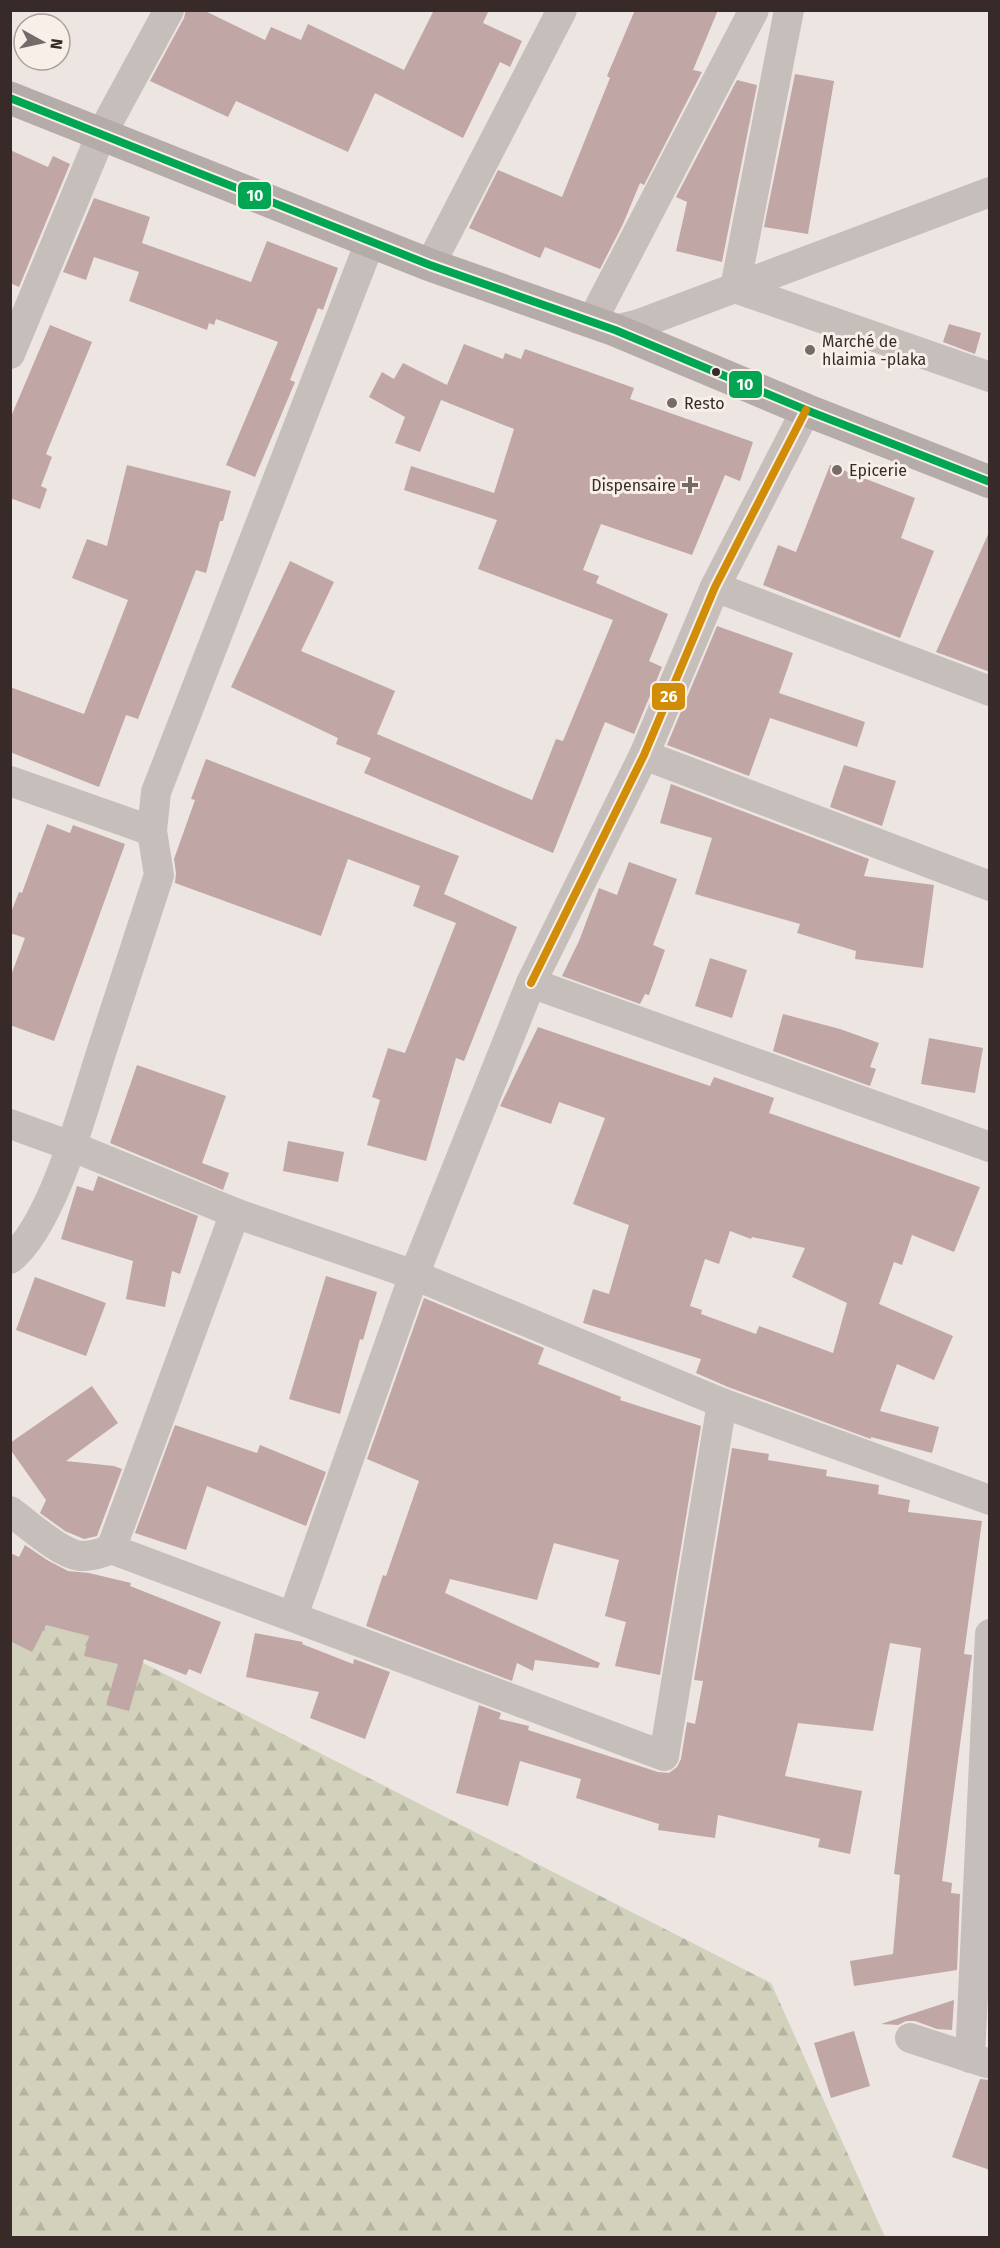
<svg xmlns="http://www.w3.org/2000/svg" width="1000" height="2248" font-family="'Fira Sans',sans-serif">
<defs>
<pattern id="forest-firs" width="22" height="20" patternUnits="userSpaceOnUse" patternTransform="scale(1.5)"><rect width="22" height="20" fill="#d2d1bc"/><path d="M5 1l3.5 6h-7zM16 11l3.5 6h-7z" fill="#b5b4a2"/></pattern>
</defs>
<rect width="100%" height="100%" fill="#ede5e2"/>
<!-- forest -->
<path fill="url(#forest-firs)" d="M10,1595l761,388 114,254h-874z"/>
<!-- building -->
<g fill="#c0a6a4" fill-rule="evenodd">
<path d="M186,10h17l62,30 6,-13 30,13 7,-16 96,46 30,-60h55l-6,13 39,18 -12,26 -10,-5 -37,76 -88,-45 -27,59 -112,-51 -8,16 -78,-36 34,-63z"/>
<path d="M635,10h83l-25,60 9,2 -58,113 -4,-2 -17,41 -23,45 -55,-22 -5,11 -71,-30 29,-58 64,27 48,-119 -3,-2z"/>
<path d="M795,74l39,7 -26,153 -44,-7z"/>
<path d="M737,80l20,5 -35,177 -46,-11 11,-49 -11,-5z"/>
<path d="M10,150l38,17 5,-11 17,8 -51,123 -9,-4z"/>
<path d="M94,198l56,19 -8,26 109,39 16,-41 71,27 -15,42 -5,-2 -28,72 5,2 -40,95 -29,-12 52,-123 -62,-23 -2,6 -5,-2 -2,7 -78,-29 10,-29 -45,-15 -8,23 -23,-8z"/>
<path d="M949,324l32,9 -6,21 -32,-12z"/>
<path d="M50,325l42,17 -46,112 6,3 -11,29 6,3 -7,20 -30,-11v-79z"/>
<path d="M464,344l39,15 2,-6 16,6 4,-10 109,39 -4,11 123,43 -13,39 -15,-6 -33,80 -91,-31 -18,46 16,6 -3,7 72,31 -19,47 13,6 -28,67 -29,-12 -52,131 -189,-80 7,-15 -35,-14 2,-6 -107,-51 59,-126 44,21 -33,69 94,40 -18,43 155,66 24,-61 7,2 50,-121 -135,-51 19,-49 -93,-30 7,-24 83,27 20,-64 -73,-29 -21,52 -25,-9 10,-26 -36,-20 13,-25 12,7 9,-16 44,22z"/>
<path d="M127,465l104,26 -8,30h-3l-14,52 -10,-3 -58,149 -12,-4 -27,72 -89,-35v-65l74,27 44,-114 -56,-22 15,-39 20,7z"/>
<path d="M830,465l85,33 -14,40 33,13 -34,87 -137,-53 15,-40 18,7z"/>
<path d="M990,530v142l-54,-20z"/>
<path d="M717,626l76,27 -14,40 86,29 -8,25 -87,-29 -21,58 -82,-31z"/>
<path d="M206,759l253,97 -15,38 73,33 -53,134 -8,-3 -30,103 -59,-16 13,-45 -8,-3 16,-49 17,5 51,-130 -43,-17 7,-20 -72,-27 -27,77 -146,-53 1,-10 -2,-14 21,-59 -4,-1z"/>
<path d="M844,765l52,16 -14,45 -52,-19z"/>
<path d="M671,784l198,75 -5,17 70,9 -11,83 -68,-9 1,-8 -59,-18 3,-9 -105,-30 17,-56 -52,-15z"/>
<path d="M47,824l23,9 3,-8 52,19 -71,197 -44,-16v-47l15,-40 -15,-5v-18l9,-23 3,1z"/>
<path d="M629,862l48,17 -24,66 12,5 -16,45 -4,-1 -5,10 -78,-28 17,-35 20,-53 18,7z"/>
<path d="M710,958l37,12 -15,48 -37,-12z"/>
<path d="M783,1014l57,15 39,14 -9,24 6,2 -6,17 -97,-35z"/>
<path d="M538,1027l172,59 4,-9 60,21 -5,15 211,74 -26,65 -42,-17 -10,30 -8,-3 -15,42 74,32 -19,44 -37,-16 -17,47 59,16 -7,26 -61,-16v2l-143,-52 -32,-14 5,-14 -118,-36 10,-34 16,5 20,-69 -56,-21 32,-86 -46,-16 -8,22 -51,-18zM730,1231l21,8 1,-2 53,11 -13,29 55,26 -14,50 -74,-27 -3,8 -55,-20 1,-4 -12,-4 15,-47 14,5z"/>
<path d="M929,1038l54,10 -8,45 -54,-9z"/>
<path d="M137,1065l89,31 -24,67 27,10 -6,17 -113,-47z"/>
<path d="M288,1141l56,11 -6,30 -55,-11z"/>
<path d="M98,1176l100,40 -18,58 -8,-3 -7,36 -39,-8 7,-38 -72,-22 16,-53 16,5z"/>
<path d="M326,1276l51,16 -14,48 -3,-1 -20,75 -51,-15z"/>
<path d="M35,1277l71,26 -20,53 -70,-26z"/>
<path d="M424,1298l120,50 -6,16 83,33 -1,3 81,26 -41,249 -45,-9 11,-44 -21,-6 14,-56 -65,-17 -17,57 -87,-21 -5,14 155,70 -2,5 -63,-8 -2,11 -16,-8 -5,18 -146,-55 17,-51 3,1 33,-95 -52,-22z"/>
<path d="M92,1386l26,37 -52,38 48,5 8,3 -25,67 -13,3 -19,-8 -25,-18 6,-13 -36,-51v-6z"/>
<path d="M175,1425l82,28 3,-8 66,27 -20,54 -99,-40 -21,64 -51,-17z"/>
<path d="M732,1448l37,6 -1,6 59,10 -1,6 53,9 -1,9 32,6 -2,12 74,9 -18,133 8,1 -1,7 -29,219 10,2 -1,10 9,1 -3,76 -103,16 -4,-25 43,-7 7,-79 -6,-1 27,-226 -31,-5 -17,88 -75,-8 -13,53 77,15 -12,63 -32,-7 2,-8 -102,-24 -3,23 -57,-8 1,-6 -83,-26 5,-19 -61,-18 -12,45 -52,-13 23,-88 22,8 -2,6 30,7 -1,4 130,42 11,1 8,-6 4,-8 6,-37 8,2 8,-43 -9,-1z"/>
<path d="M25,1545l22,15 21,11 21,2 42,10 -1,3 91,36 -20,52 -12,-5 -3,6 -42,-16 -15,52 -23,-6 12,-41 -34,-8 5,-20 -43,-11 -14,27 -22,-11v-88l9,4z"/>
<path d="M255,1633l48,9 -1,2 51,20 1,-5 36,13 -25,67 -55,-21 9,-26 -73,-15z"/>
<path d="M954,2000l-2,30 -15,-1 -22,-8h-9l-8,4 -17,-1z"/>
<path d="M854,2031l16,55 -39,12 -17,-55z"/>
<path d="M980,2079l10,1v90l-38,-13z"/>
</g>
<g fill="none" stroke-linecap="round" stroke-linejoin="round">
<!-- minor -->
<g stroke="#c6bebb" stroke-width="30">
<path d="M789,10l-54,278 255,89"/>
<path d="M430,265l132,-255"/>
<path d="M592,321l162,-311"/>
<path d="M615,330l24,-6 351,-132"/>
<path d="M10,354l91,-219 68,-125"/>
<path d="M715,587l275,104"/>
<path d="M644,755l346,131"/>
<path d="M10,781l142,50"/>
<path d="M531,983l113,-228 71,-168 91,-177"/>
<path d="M10,1124l61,22 164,67 179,62 308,128 268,97"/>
<path d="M10,1259c43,-34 74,-153 91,-206 19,-59 39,-119 58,-178l-7,-44 4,-39 214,-550"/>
<path d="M10,1511c18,13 52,45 73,45 10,0 19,-3 28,-7l553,207 58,-353"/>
<path d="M111,1549l124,-336"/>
<path d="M293,1616l121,-341 117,-292 459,164"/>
<path d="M910,2038l77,25"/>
<path d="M970,2058l20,-424"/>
</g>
<!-- primary -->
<path stroke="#b5acaa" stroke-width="33" d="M10,98l420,167 185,65 191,80 184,72"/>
<!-- bus-1 casing -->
<g stroke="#f9efe9" stroke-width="12">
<path id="bus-1" d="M10,98l420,167 185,65 191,80 184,72"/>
</g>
<!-- bus-2 casing -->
<g stroke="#f9efe9" stroke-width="12">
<path id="bus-2" d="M531,983l113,-228 71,-168 91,-177"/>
</g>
<!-- bus-1 -->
<use href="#bus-1" stroke="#00a651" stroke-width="8"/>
<!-- bus-2 -->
<use href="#bus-2" stroke="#d18d08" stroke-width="8"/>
</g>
<!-- markers -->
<g fill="#776b6a" stroke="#f9efe9" stroke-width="2">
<circle cx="810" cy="350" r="6"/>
<circle cx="672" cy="403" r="6"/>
<circle cx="837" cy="470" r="6"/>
<path d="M687 476h6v6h6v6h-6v6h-6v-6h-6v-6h6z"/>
</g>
<circle fill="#372a29" stroke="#f9efe9" stroke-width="2" cx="716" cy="372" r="5"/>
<g text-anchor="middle" stroke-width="6" stroke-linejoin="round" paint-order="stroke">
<!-- poi labels -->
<g font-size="16" fill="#372a29" stroke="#f9efe9" text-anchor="start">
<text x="822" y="347">Marché de<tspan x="822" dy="18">hlaimia -plaka</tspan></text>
<text x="684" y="409">Resto</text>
<text x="849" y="476">Epicerie</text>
<text x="676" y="491" text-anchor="end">Dispensaire</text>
</g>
</g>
<g stroke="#f9efe9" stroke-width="2">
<rect x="237" y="181" width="35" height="29" rx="6" fill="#00a651"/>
<rect x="728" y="370" width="35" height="29" rx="6" fill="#00a651"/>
<rect x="651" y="682" width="35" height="29" rx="6" fill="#d18d08"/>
</g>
<g font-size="16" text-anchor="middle" font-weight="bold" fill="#fff">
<text x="255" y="201">10</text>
<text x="745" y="390">10</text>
<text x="669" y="702">26</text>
</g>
<!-- border -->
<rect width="1000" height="2248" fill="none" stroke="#372a29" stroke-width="24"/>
<!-- north arrow -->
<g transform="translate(42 42) rotate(98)"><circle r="28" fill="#f9efe9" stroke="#aba09c" stroke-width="1.5"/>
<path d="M0-4.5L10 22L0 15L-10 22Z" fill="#776b6a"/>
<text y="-9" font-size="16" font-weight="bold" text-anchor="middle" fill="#372a29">N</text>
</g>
</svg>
